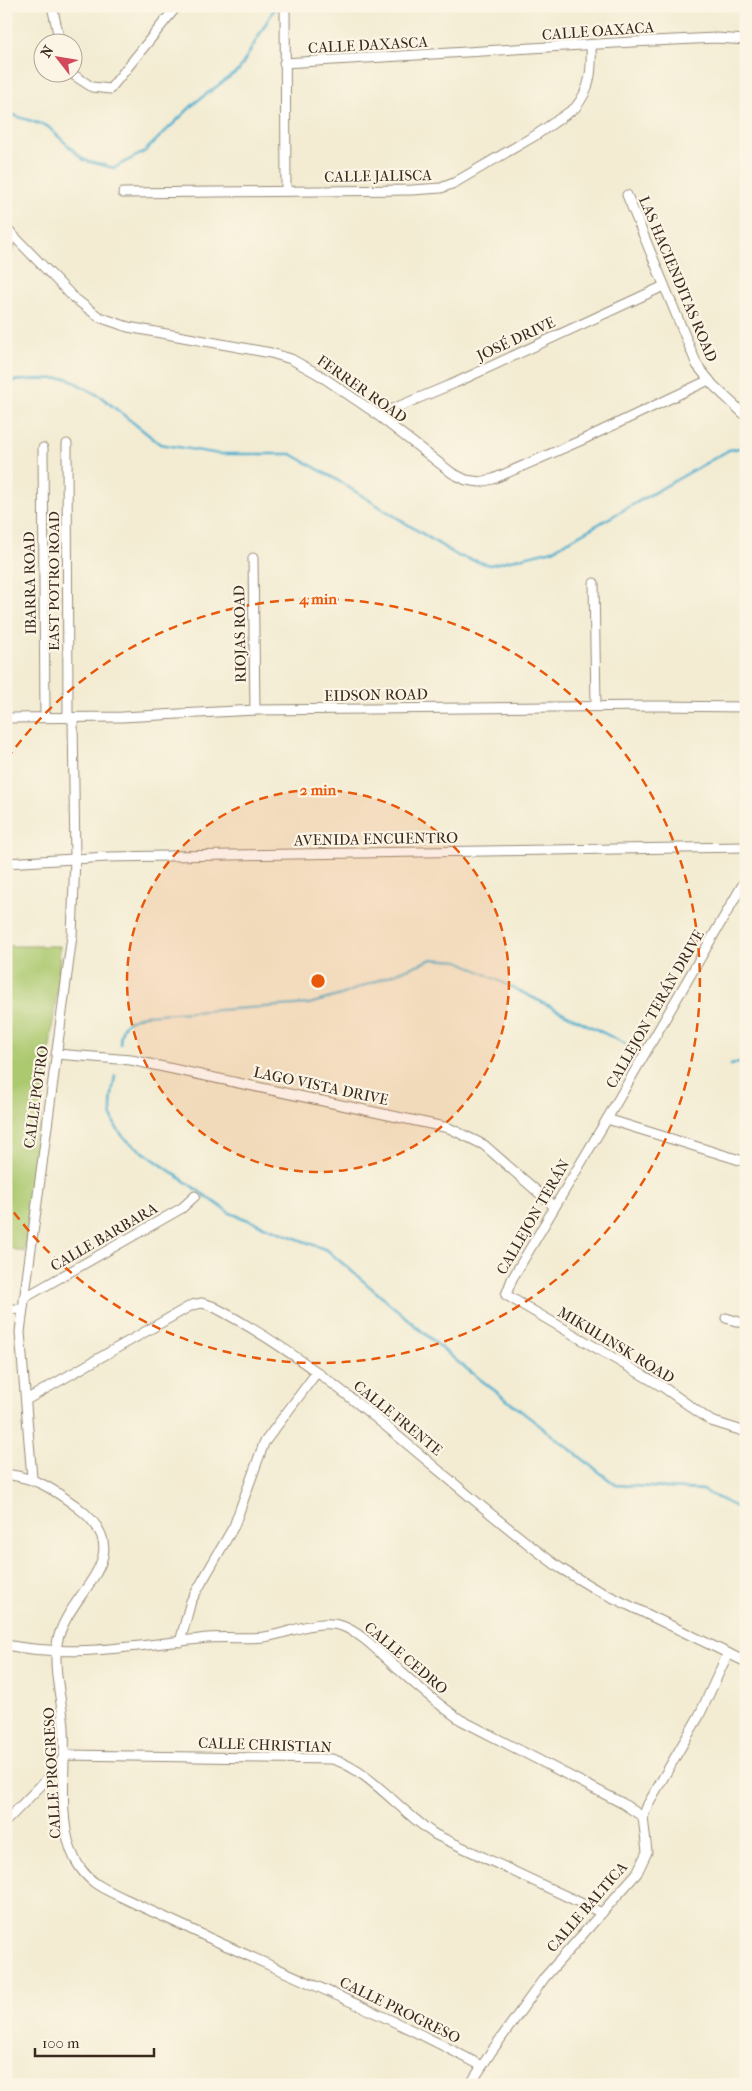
<svg xmlns="http://www.w3.org/2000/svg" width="752" height="2091" font-family="'IM FELL French Canon',serif">
<rect width="100%" height="100%" fill="#fcf5e5"/>
<filter id="ink" filterUnits="userSpaceOnUse"><feTurbulence type="fractalNoise" baseFrequency=".02" numOctaves="2"/><feDisplacementMap in="SourceGraphic" scale="10" xChannelSelector="R" yChannelSelector="G"/><feConvolveMatrix kernelMatrix="1 2 1 2 8 2 1 2 1" color-interpolation-filters="sRGB"/></filter>
<filter id="wash" filterUnits="userSpaceOnUse"><feTurbulence type="fractalNoise" baseFrequency=".0096" numOctaves="4" result="noise"/><feDisplacementMap in="SourceGraphic" scale="20" xChannelSelector="R" yChannelSelector="G"/><feGaussianBlur stdDeviation="1.12" result="paint"/><feColorMatrix in="noise" values="0 0 0 0 0 0 0 0 0 0 0 0 0 0 0 0 0 1.4 0 .05"/><feComposite in="paint" operator="in"/></filter>
<g filter="url(#wash)">
<rect width="100%" height="100%" fill="#f3ecd3"/>
<!-- green -->
<path fill="#acc970" stroke="#747a47" d="M6,946h54l-1,28 -35,278 -18,-5z"/>
<g fill="none" stroke-linecap="round" stroke-linejoin="round">
<!-- stream -->
<g stroke="#50afce" stroke-width="2.5">
<path d="M6,113l41,13 37,34 30,8 30,-16 53,-51 42,-31 37,-64"/>
<path d="M6,381l61,-3 34,19 59,47 59,10h72l46,26 121,76 32,9 63,-15 176,-100 16,-3"/>
<path d="M120,1044c1,-21 5,-23 25,-29l164,-11 32,-9 91,-36 27,2 179,89"/>
<path d="M731,1065l15,-5"/>
<path d="M115,1076c-5,29 -10,45 14,66l101,71 97,37 131,112 158,123 86,5 44,22"/>
</g>
</g>
</g>
<g filter="url(#ink)">
<g fill="none" stroke-linecap="round" stroke-linejoin="round">
<!-- minor casing -->
<g stroke="#978b78" stroke-width="11">
<g id="minor">
<path d="M52,6l8,36"/>
<path d="M285,6l1,185"/>
<path d="M284,63l348,-21 84,-4 30,2"/>
<path d="M69,72l23,15 18,2 67,-83"/>
<path d="M123,193l289,-3 29,-2 13,-5 82,-48 39,-27c16,-19 17,-38 16,-63"/>
<path d="M627,195l70,170 16,20 33,31"/>
<path d="M6,228l67,69 26,20 29,10 143,26 20,6 27,15 53,36 81,63 14,7 14,2 13,-3 89,-39 127,-60"/>
<path d="M6,257l5,-24"/>
<path d="M378,415l77,-32 209,-97"/>
<path d="M67,444l1,274"/>
<path d="M43,448l2,269"/>
<path d="M253,558l2,152"/>
<path d="M594,583l2,123"/>
<path d="M6,718l116,-1 133,-7 114,-1 288,-3 89,1"/>
<path d="M6,863l102,-6 638,-10"/>
<path d="M746,879l-139,240 -95,160 -6,16 157,92 48,34 35,11"/>
<path d="M56,1054l75,6 318,68 35,17 70,61"/>
<path d="M607,1119l139,43"/>
<path d="M24,1298l158,-90 13,-12"/>
<path d="M6,1308l16,2"/>
<path d="M726,1318l20,6"/>
<path d="M26,1400l166,-95 10,-2 10,3c130,67 230,176 348,262l35,21 151,73"/>
<path d="M6,1474c32,5 44,13 70,32 69,51 -11,85 -19,138 -4,27 5,56 7,83 2,38 -6,87 7,123 4,12 13,25 24,33 10,7 22,12 33,17 26,13 53,24 79,37 92,42 186,81 275,129"/>
<path d="M32,1478l-12,-146 52,-396 3,-78 -2,-140"/>
<path d="M180,1642l11,-41 43,-75 30,-83 53,-71"/>
<path d="M6,1645c65,13 128,1 193,-6 22,-3 43,0 65,-2 25,-3 52,-19 78,-11 22,8 40,30 57,44 20,18 40,35 62,50l161,83 21,14"/>
<path d="M6,1821l49,-50 10,-16 267,4c38,11 69,54 104,76l166,78"/>
<path d="M470,2085l21,-33 54,-75 92,-104 10,-21 -4,-35 5,-13 51,-88 29,-63"/>
</g>
</g>
<!-- minor -->
<use href="#minor" stroke="#fff" stroke-width="9"/>
</g>
</g>
<!-- distance rings -->
<circle cx="318" cy="981" r="191" fill="#e8590c" fill-opacity=".12"/>
<g fill="none" stroke="#e8590c" stroke-width="2.5" stroke-dasharray="9 6">
<circle cx="318" cy="981" r="191"/>
<path d="M7 759A382 382 0 1 1 7 1203"/>
</g>
<g text-anchor="middle" stroke-width="4.5" stroke-linejoin="round" paint-order="stroke">
<!-- street labels -->
<g font-size="15" fill="#3b2a1e" stroke="#fcf5e5">
<text transform="translate(598 31) rotate(-4)" y="5">CALLE OAXACA</text>
<text transform="translate(368 45) rotate(-3)" y="5">CALLE DAXASCA</text>
<text transform="translate(378 176) rotate(-1)" y="5">CALLE JALISCA</text>
<text transform="translate(678 279) rotate(67)" y="5">LAS HACIENDITAS ROAD</text>
<text transform="translate(516 339) rotate(-25)" y="5">JOSÉ DRIVE</text>
<text transform="translate(362 389) rotate(35)" y="5">FERRER ROAD</text>
<text transform="translate(54 581) rotate(-90)" y="5">EAST POTRO ROAD</text>
<text transform="translate(30 583) rotate(-91)" y="5">IBARRA ROAD</text>
<text transform="translate(240 634) rotate(-91)" y="5">RIOJAS ROAD</text>
<text transform="translate(376 695) rotate(-1)" y="5">EIDSON ROAD</text>
<text transform="translate(376 839) rotate(-1)" y="5">AVENIDA ENCUENTRO</text>
<text transform="translate(655 1009) rotate(-60)" y="5">CALLEJON TERÁN DRIVE</text>
<text transform="translate(321 1086) rotate(12)" y="5">LAGO VISTA DRIVE</text>
<text transform="translate(36 1097) rotate(-82)" y="5">CALLE POTRO</text>
<text transform="translate(533 1217) rotate(-60)" y="5">CALLEJON TERÁN</text>
<text transform="translate(104 1237) rotate(-30)" y="5">CALLE BARBARA</text>
<text transform="translate(616 1345) rotate(31)" y="5">MIKULINSK ROAD</text>
<text transform="translate(398 1418) rotate(39)" y="5">CALLE FRENTE</text>
<text transform="translate(406 1658) rotate(40)" y="5">CALLE CEDRO</text>
<text transform="translate(265 1745) rotate(2)" y="5">CALLE CHRISTIAN</text>
<text transform="translate(52 1773) rotate(-93)" y="5">CALLE PROGRESO</text>
<text transform="translate(587 1907) rotate(-49)" y="5">CALLE BALTICA</text>
<text transform="translate(400 2010) rotate(26)" y="5">CALLE PROGRESO</text>
</g>
</g>
<circle cx="318" cy="981" r="8" fill="#e8590c" stroke="#fcf5e5" stroke-width="2.5"/>
<g font-size="15" text-anchor="middle" font-weight="bold" fill="#e8590c" stroke="#fcf5e5" stroke-width="4.5" stroke-linejoin="round" paint-order="stroke">
<text x="318" y="604">4 min</text>
<text x="318" y="795">2 min</text>
</g>
<!-- margin -->
<rect width="752" height="2091" fill="none" stroke="#fcf5e5" stroke-width="25"/>
<!-- north arrow -->
<g transform="translate(58 58) rotate(301)"><circle r="24" fill="#fcf5e5" stroke="#afa495"/>
<path d="M0-4L9 19L0 12L-9 19Z" fill="#d1495b"/>
<text y="-8" font-size="14" font-weight="bold" text-anchor="middle" fill="#3b2a1e">N</text>
</g>
<!-- scale -->
<path d="M35 2048v8h119v-8" fill="none" stroke="#3b2a1e" stroke-width="2.5"/>
<text x="42" y="2048" font-size="15" fill="#3b2a1e" stroke="#fcf5e5" stroke-width="4" paint-order="stroke">100 m</text>
</svg>
